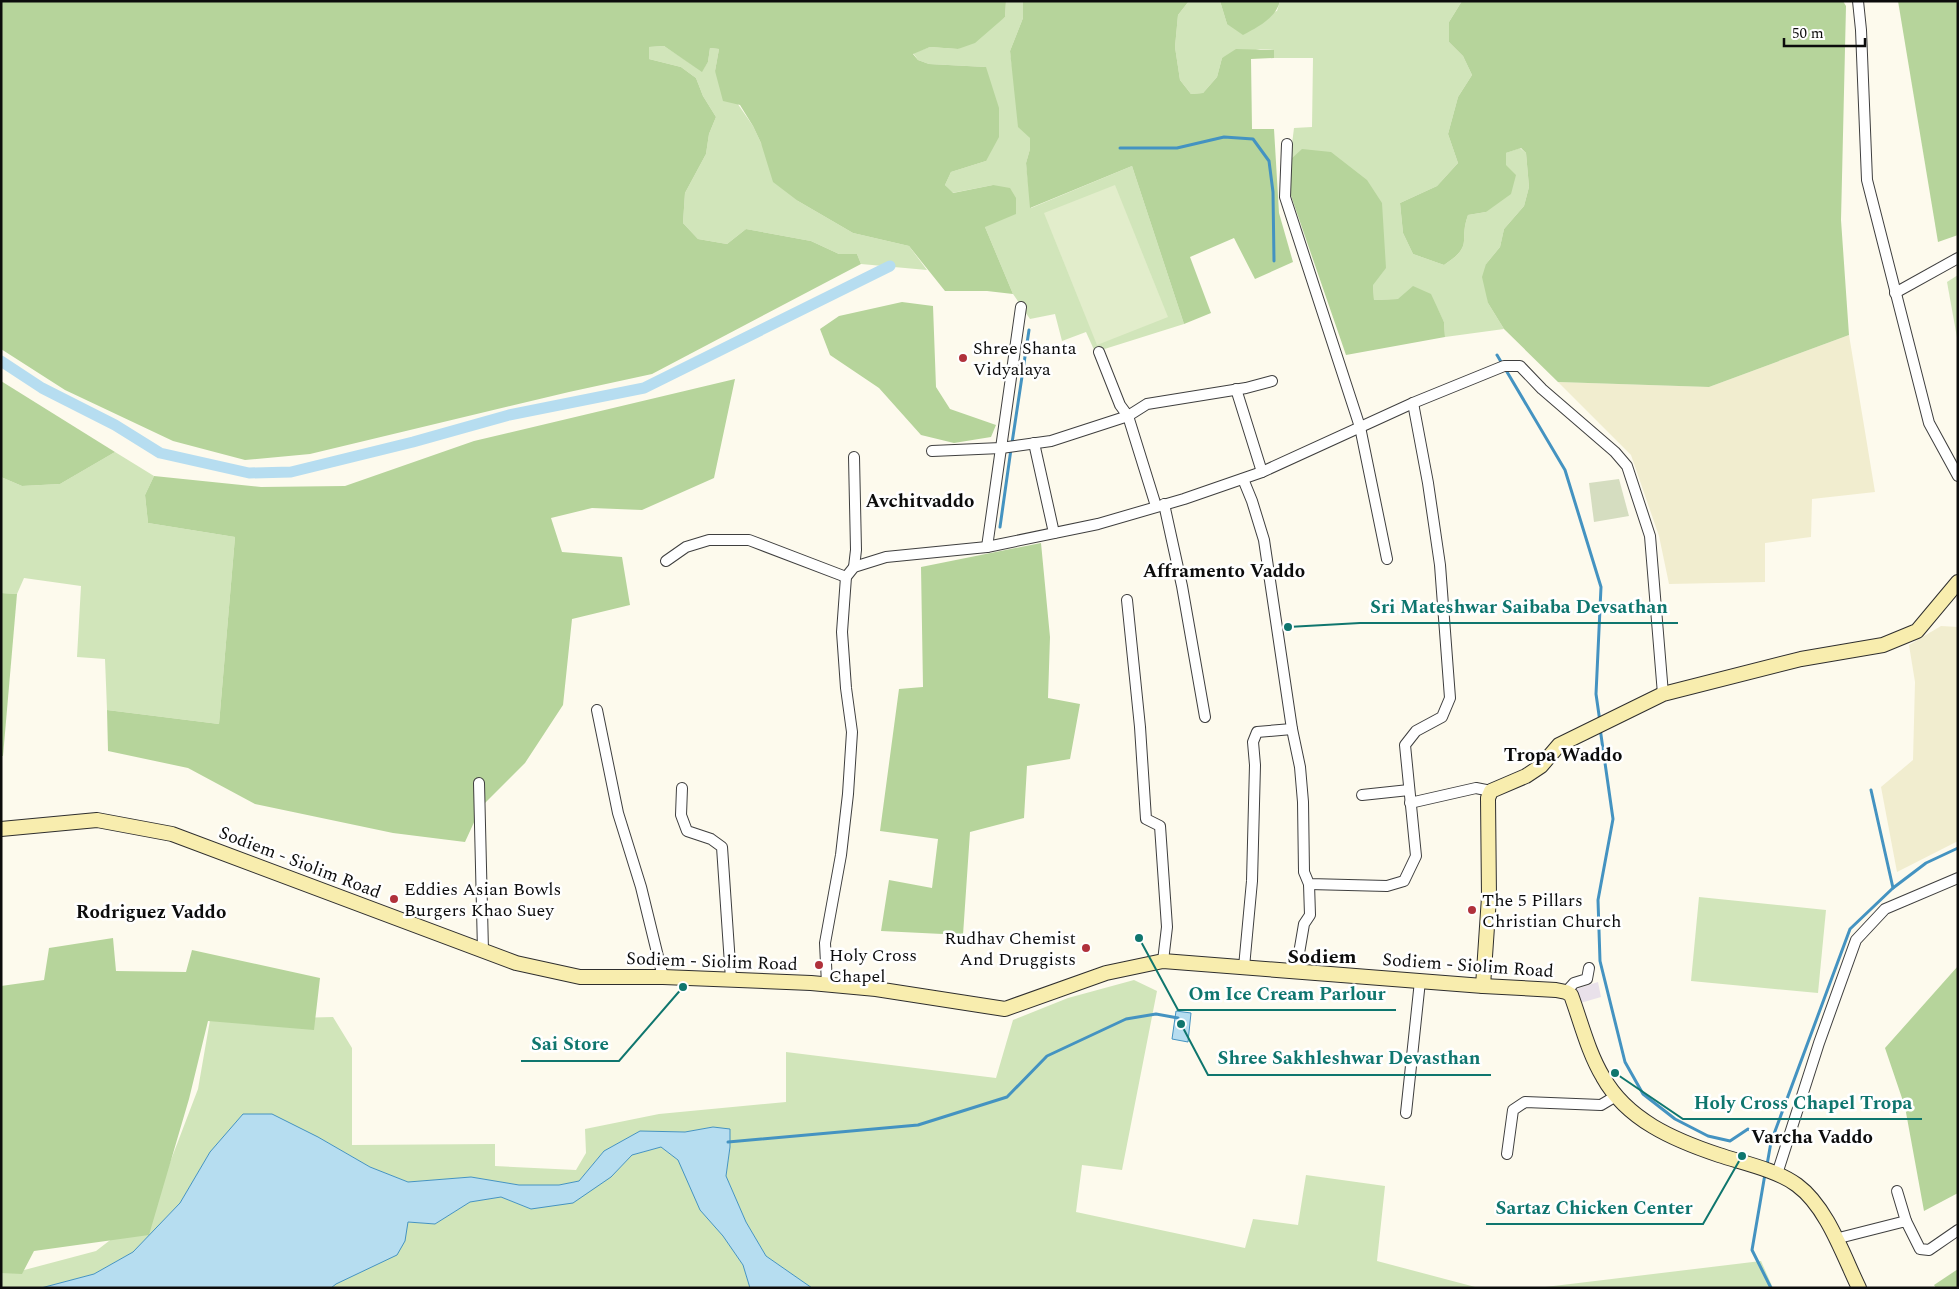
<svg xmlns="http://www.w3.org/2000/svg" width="1959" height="1289" font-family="Spectral,serif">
<rect width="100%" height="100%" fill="#fdfaed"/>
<!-- industrial -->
<path fill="#e9e1ea" d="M1598,982l3,15 -24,7 -4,-14z"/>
<!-- farmland -->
<g fill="#f1edcf">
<path d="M1849,335l26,157 -63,7 -1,38 -46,6v39l-96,2 -10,-48 -28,-81 -73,-73 151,5z"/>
<path d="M1941,626l17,1v214l-61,31 -16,-85 32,-27 2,-78 -6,-37z"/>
</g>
<!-- green -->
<g fill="#d1e5ba">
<path d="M1006,1h17v17l-13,33 4,29 16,58v11l-4,14 5,45 101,-42 52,158 -89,28 -9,-20 -24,9 -7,-27 -25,5 -17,-25 -28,-67 8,-42 -41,8 -7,-8 6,-13 35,-11v-94l-57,-3 -11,-4 -5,-7 17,-6 28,2 47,-32z"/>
<path d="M1189,1h31l7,23 50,-13 3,-10h182l-13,21v20l14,14 9,19 -14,22 -10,37 10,29 -21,23 -37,17 3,30 10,21 31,11c31,-21 14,-22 24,-50l18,-3 20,-47v-12l14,-5 6,5 3,34 -5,19 -20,23 -4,18 -14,17 2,39 16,26 -59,8 -1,-15 -6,-12 -40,-11 -24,1 -1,-15 -83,-125 4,-32 18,-1 1,-69h-39v-8l-14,-1 -38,9 -5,19 -14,16 -12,1 -11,-14 -5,-33 3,-32z"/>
<path d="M664,46l38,25 6,-9 2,-14 9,1 -4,22 38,55 8,17 37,58 55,32 56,13 18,24 -66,-6 -4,-10h-18l-28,-13 -65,-12 -19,15 -29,-5 -15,-16 2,-30 21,-39 3,-20 7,-17 -13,-21 -7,-18 -15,-11 -32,-8v-12z"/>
<path d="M1958,275v68l-11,-61z"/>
<path d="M115,452l39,24 -9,19 3,28 87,14 -16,187 -112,-14 -2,-51 -28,-2 4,-71 -57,-8 -7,16 -16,-1v-116l21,9 38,-2z"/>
<path d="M1699,897l127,13 -8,83 -127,-12z"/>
<path d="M1134,980l23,11 -35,179 -40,-5 -6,47 169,36 8,-29 45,6 8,-50 79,11 -8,75 102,27h-667l-46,-32 -20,-34 -20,-46 4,-29v-17l-17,-3 -28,5 -45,-1 -36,20 -25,30 -20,4h-40l-48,-8 -63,5 -38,-15 -52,-30 -108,15 -30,51 -47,49 -39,22 -53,14h-40v-15h12l83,-22 57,-44 45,-118 12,-69 123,-3 19,31v97l143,-1v22l81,4 10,-17 -1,-24 74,-15 127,-12v-50l210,26 17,-58 55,-22z"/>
<path d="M661,1147l17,13 45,76 20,29 7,23h-419l76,-66 28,2 35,-22 31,-5 30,12 80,-32 21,-22z"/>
<path d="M1761,1261l12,27h-236z"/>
</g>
<!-- forest -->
<g fill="#b6d49b">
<path d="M1,1h1005l-1,16 -30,26 -17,6 -28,-2 -17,7 5,6 11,4 57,3 13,41v29l-13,24 -35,11 -6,13 8,8 40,-8 17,3 6,10v16l-31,13 28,67 -26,-3h-42l-36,-45 -56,-13 -55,-32 -25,-19 -12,-39 -8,-17 -13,-21 -17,-4 -8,-30 4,-22 -9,-1 -2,14 -6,10 -38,-26 -15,1v12l32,8 15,11 7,18 13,21 -7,17 -3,20 -21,39 -2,30 15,16 29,5 19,-15 65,12 28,13h18l4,10 -209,110 -83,18 -259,62 -65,6 -72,-19 -108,-51 -64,-41z"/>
<path d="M1023,1h166l-11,14 -3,32 5,33 11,14 12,-1 14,-16 5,-19 14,-9 38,1v8l-23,1 1,70h22l5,84 14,49 -38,17 -21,-41 -44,19 21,56 -27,11 -52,-158 -102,42 -4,-45 4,-14v-11l-12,-11 -8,-76 13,-33z"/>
<path d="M1220,1h60c-4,17 -22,26 -37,34l-16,-11z"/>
<path d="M1462,1h381l3,5 -5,214 8,115 -140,52 -151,-5 -54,-53 -16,-26 -6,-26 4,-13 14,-17 4,-18 20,-23 5,-19 -3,-34 -5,-5 -15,5v12l10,10 -5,19 -25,18 -18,3c-10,28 7,29 -24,50l-31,-11 -10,-21 -3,-30 37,-17 21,-23 -10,-29 10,-37 14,-22 -9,-19 -14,-14v-20z"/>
<path d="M1898,1h60v234l-20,7z"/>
<path d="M1302,149l29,3 36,28 15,23 4,65 -13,17 1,15 24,-1 15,-13 18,8 13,28 1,15 -99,18 -58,-168 2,-27z"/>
<path d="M902,302l31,4 3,81 14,22 46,16 -5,12 -37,6 -33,-8 -42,-47 -49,-33 -10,-26 19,-13z"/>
<path d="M735,379l-21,99 -72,32 -50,-2 -41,10 11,34 60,5 8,48 -58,14 -9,86 -38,58 -44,44 -16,35 -72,-9 -138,-29 -67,-36 -80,-17 -1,-41 112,14 16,-187 -87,-14 -3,-28 9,-19 107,11 84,-1 129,-45z"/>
<path d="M1,381l114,71 -55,32 -38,2 -21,-9z"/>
<path d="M1041,543l9,94 -2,61 32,6 -10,55 -43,7 -3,52 -54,14 -7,103 -82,-4 8,-51 43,8 6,-49 -58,-8 19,-142 24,-2 -2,-120z"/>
<path d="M1,593l16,1 -14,162h-2z"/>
<path d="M113,938l3,33 70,1 6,-22 128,28 -6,52 -106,-9 -19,78 -40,136 -115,16 -12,23 -21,-1v-287l43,-6 5,-32z"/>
<path d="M1958,966v227l-34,18 -19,-104 -20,-59z"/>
<path d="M1958,1269v19h-22l-2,-3z"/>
</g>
<!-- cemetery -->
<path fill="#d5ddc0" d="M1619,479l10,37 -35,6 -5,-39z"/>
<!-- pitch -->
<path fill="#e2edcb" d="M1115,185l53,132 -71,28 -53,-132z"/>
<!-- water -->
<g fill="#b6ddf0" stroke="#4493c1">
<path d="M1176,1011l15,2 -3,29 -16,-3z"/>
<path d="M243,1114h29l46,23 52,30 38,15 63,-5 48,8h40l20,-4 25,-30 36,-20 45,1 28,-5 17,2v18l-4,29 20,46 20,34 46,32h-62l-7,-23 -20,-29 -23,-26 -22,-50 -17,-13 -29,8 -21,22 -38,26 -42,6 -30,-12 -31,5 -35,22 -27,-2 -3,19 -8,14 -61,29 -5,4h-290l53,-14 39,-22 47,-49 30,-51z"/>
</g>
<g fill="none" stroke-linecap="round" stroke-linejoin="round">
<!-- stream -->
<g stroke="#4493c1" stroke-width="3">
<path d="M1120,148h57l47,-11 29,2 16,22 4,31 1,69"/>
<path d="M1497,355l68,115 36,117 -5,107 4,28"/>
<path d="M1012,443l17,-113"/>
<path d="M1000,527l11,-78"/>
<path d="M1600,728l13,91 -15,81 2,61 25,101 18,32 32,25 33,17 22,5 18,-12 23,13"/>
<path d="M1871,790l22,98"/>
<path d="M728,1142l190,-17 89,-28 40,-41 79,-37 30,-5 22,4"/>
<path d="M1767,1165l4,-23 79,-213 43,-41 33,-25 32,-15"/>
<path d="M1765,1174l-13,76 19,38"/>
</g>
<!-- canal -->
<path stroke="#b6ddf0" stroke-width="11" d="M1,361l41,27 73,37 45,28 89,20 42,-1 122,-30 96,-27 135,-27 246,-122"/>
<!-- street casing -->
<g stroke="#3f3f3f" stroke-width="12">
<g id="street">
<path d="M1858,1l3,29 6,150 62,243 29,53"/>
<path d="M1287,144l-2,53 75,230 27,132"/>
<path d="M1895,293l63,-35"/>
<path d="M1099,352l21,53 8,11 28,90"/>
<path d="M1236,389l26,83"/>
<path d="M1034,443l20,90"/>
<path d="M932,451l69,-3 50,-7 77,-25 19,-12 99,-16 26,-7"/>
<path d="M854,457l2,93 -2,17"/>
<path d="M1243,479l9,22 12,39 28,189 8,38 3,35 1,70 5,12 78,2 17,-5 12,-25 -11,-111 11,-14 26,-14 8,-19 -10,-133 -12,-82 -15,-80"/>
<path d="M1164,504l18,82 23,131"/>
<path d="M987,547l34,-240"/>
<path d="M666,561l20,-14 23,-7h40l97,37"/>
<path d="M1127,600l13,127 6,92 14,7 7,101 -4,34"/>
<path d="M597,710l21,103 23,74 22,90"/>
<path d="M479,783l4,168"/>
<path d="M682,788l-1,27 6,16 24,8 11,8 9,132"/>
<path d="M1362,795l47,-5"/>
<path d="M1410,803l66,-15 15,3"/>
<path d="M1244,967l8,-86 3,-116 -2,-23 4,-10 35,-3"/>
<path d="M1296,971l8,-47 6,-9 -1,-31"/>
<path d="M827,984l-2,-41 16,-88 7,-61 4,-62 -6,-44 -4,-56 4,-55 8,-10 32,-10 101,-10 111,-23 86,-25 78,-27 151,-69 91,-37h16l22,23 73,63 12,14 23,70 13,158"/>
<path d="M1566,992l8,-9 13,-4 2,-11"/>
<path d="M1406,1113l14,-132"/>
<path d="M1507,1154l6,-44 12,-8 76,3 15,-9"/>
<path d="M1777,1174l42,-131 37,-103 29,-31 73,-31"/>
<path d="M1897,1191l9,30"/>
<path d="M1835,1239l71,-18 14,28 9,1 29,-20"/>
</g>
</g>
<!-- secondary casing -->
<g stroke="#2e2e2e" stroke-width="16">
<g id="secondary">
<path d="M1,829l96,-9 75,14 344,129 64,14h83l148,6 65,6 129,20 101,-36 57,-12 320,25 73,4 10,2 5,3c10,27 17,57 32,82 24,43 71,63 116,78 24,8 58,15 78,30 30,22 46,70 62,103"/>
<path d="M1483,986l6,-89 -1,-99 3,-7 35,-15 15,-10 18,-21 104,-51 138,-35 82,-14 34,-14 41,-49"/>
</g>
</g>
<!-- street -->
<use href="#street" stroke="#fff" stroke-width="10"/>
<!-- secondary -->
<use href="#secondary" stroke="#f8edae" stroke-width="14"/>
</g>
<!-- markers -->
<g fill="#b0313b" stroke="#fff" stroke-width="2">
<circle cx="963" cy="358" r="5"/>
<circle cx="394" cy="899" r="5"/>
<circle cx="1472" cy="910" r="5"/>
<circle cx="1086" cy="948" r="5"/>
<circle cx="819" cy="965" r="5"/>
</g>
<g text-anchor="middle" stroke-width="5" stroke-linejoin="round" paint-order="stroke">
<!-- poi labels -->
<g font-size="18" fill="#0c0c0c" stroke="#fff" text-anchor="start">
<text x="973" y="354">Shree Shanta<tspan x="973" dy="21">Vidyalaya</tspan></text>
<text x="404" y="895">Eddies Asian Bowls<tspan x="404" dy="21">Burgers Khao Suey</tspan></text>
<text x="1482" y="906">The 5 Pillars<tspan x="1482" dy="21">Christian Church</tspan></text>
<text x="1076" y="944" text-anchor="end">Rudhav Chemist<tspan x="1076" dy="21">And Druggists</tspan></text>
<text x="829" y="961">Holy Cross<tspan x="829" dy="21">Chapel</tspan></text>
</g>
<!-- street labels -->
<g font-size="18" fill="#0c0c0c" stroke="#fff">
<text transform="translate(300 862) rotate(21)" y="6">Sodiem - Siolim Road</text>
<text transform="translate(712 961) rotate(2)" y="6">Sodiem - Siolim Road</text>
<text transform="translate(1468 965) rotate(4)" y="6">Sodiem - Siolim Road</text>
</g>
<!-- neighbourhood labels -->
<g font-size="19" font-weight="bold" fill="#0c0c0c" stroke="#fff">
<text x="920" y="507">Avchitvaddo</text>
<text x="1224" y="577">Afframento Vaddo</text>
<text x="1563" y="761">Tropa Waddo</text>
<text x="151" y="918">Rodriguez Vaddo</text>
<text x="1812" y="1143">Varcha Vaddo</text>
</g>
<!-- quarter labels -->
<g font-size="20" font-weight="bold" fill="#0c0c0c" stroke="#fff">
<text x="1322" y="963">Sodiem</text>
</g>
</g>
<!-- callouts -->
<path fill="none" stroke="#0f766e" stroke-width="2" d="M1288 627L1360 623H1678M1139 938L1178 1010H1396M683 987L619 1061H521M1181 1024L1208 1075H1491M1615 1073L1683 1119H1922M1742 1156L1703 1224H1486"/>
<g fill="#0f766e" stroke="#fff" stroke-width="2">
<circle cx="1288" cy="627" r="5"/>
<circle cx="1139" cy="938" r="5"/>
<circle cx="683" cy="987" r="5"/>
<circle cx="1181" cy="1024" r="5"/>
<circle cx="1615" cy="1073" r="5"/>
<circle cx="1742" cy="1156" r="5"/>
</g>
<g font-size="19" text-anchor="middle" font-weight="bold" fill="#0f766e" stroke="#fff" stroke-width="5" stroke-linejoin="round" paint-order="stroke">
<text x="1519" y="613">Sri Mateshwar Saibaba Devsathan</text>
<text x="1287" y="1000">Om Ice Cream Parlour</text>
<text x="570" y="1050">Sai Store</text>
<text x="1349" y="1064">Shree Sakhleshwar Devasthan</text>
<text x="1803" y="1109">Holy Cross Chapel Tropa</text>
<text x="1594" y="1214">Sartaz Chicken Center</text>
</g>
<!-- border -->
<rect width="1959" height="1289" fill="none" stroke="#0c0c0c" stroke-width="5"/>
<!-- scale -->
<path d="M1784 38v8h81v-8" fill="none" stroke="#0c0c0c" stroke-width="2.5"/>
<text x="1792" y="38" font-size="15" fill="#0c0c0c" stroke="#ffffff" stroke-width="4" paint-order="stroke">50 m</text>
</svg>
